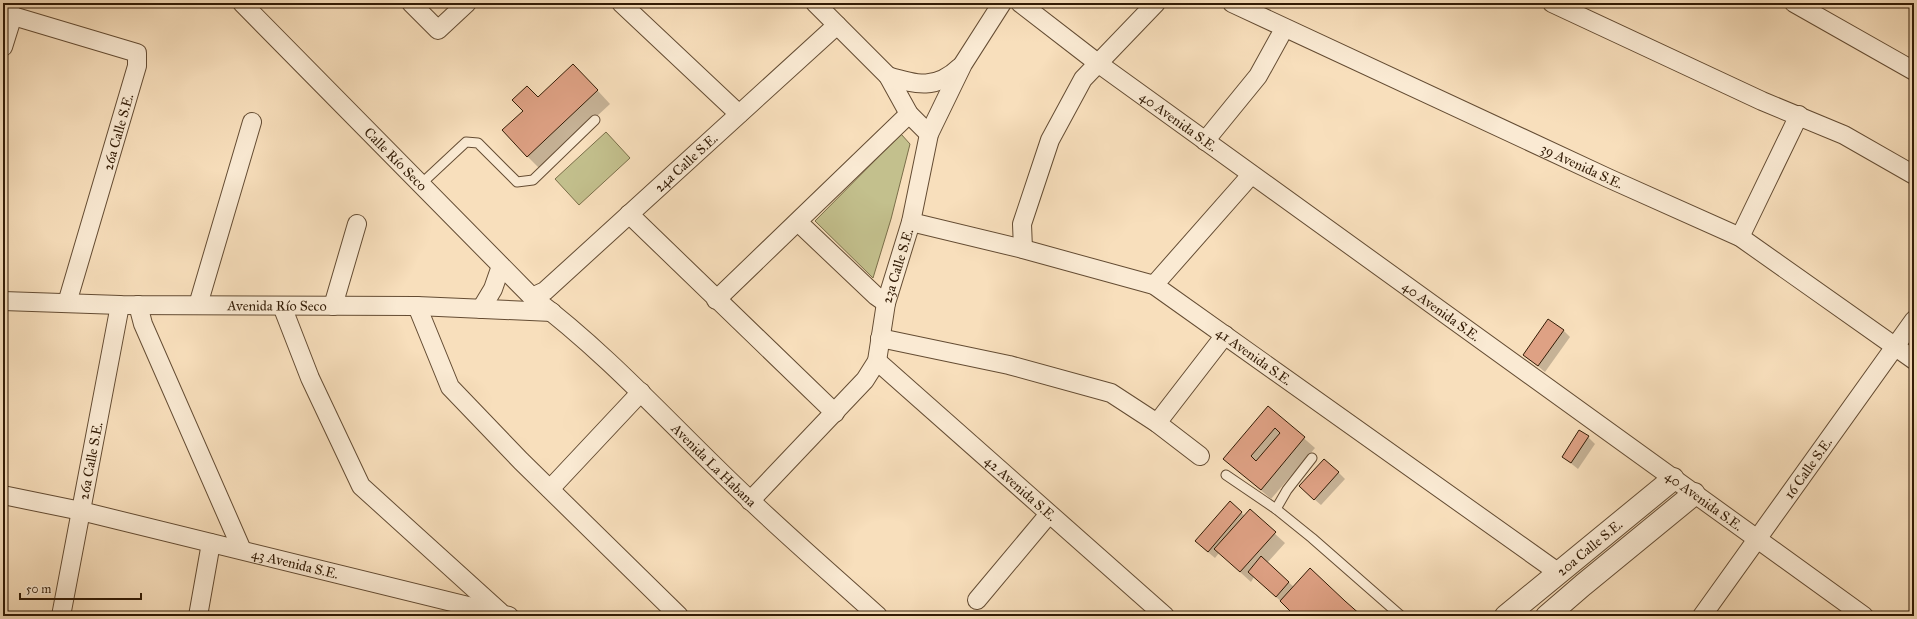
<svg xmlns="http://www.w3.org/2000/svg" width="1917" height="619" font-family="'IM FELL Great Primer',serif">
<rect width="100%" height="100%" fill="#f8dfbc"/>
<filter id="stains"><feTurbulence type="fractalNoise" baseFrequency=".005" numOctaves="4"/><feColorMatrix values="0 0 0 0 .2 0 0 0 0 .09 0 0 0 0 .02 0 0 0 .5 -.17"/></filter>
<radialGradient id="worn" r=".72"><stop offset=".6" stop-color="#630" stop-opacity="0"/><stop offset="1" stop-color="#630" stop-opacity=".3"/></radialGradient>
<!-- green -->
<g fill="#c3c08d" stroke="#7a6e49">
<path d="M606,132l24,26 -51,47 -24,-26z"/>
<path d="M901,134l9,10 -19,75 -18,59 -58,-57z"/>
</g>
<!-- shadow -->
<g fill="#0003">
<path d="M586,78l24,26 -70,65 -13,-13 11,-58z"/>
<path d="M1563,330l7,7 -25,35 -21,-17z"/>
<path d="M1268,407l47,41 -44,51 -46,-40z"/>
<path d="M1588,437l7,7 -17,25 -15,-12z"/>
<path d="M1338,472l7,7 -24,26 -14,-12z"/>
<path d="M1230,503l15,13 5,-5 35,32 -18,20 27,24 67,29h-64l-43,-39 -3,5 -32,-29 -4,5 -12,-10z"/>
</g>
<!-- building -->
<g fill="#dea184" stroke="#321b05" fill-rule="evenodd">
<path d="M573,64l25,26 -71,67 -25,-27 21,-19 -11,-11 15,-14 11,11z"/>
<path d="M1548,319l16,11 -26,36 -15,-11z"/>
<path d="M1268,406l37,31 -44,53 -38,-31zM1275,428l5,5 -24,28 -5,-5z"/>
<path d="M1579,430l10,6 -18,27 -9,-6z"/>
<path d="M1324,459l15,13 -25,28 -15,-14z"/>
<path d="M1230,501l12,11 -34,40 -13,-11z"/>
<path d="M1250,509l26,23 -36,40 -26,-23z"/>
<path d="M1261,556l28,26 -13,15 -28,-25z"/>
<path d="M1310,568l35,33 17,15h-67l-15,-15z"/>
</g>
<g fill="none" stroke-linecap="round" stroke-linejoin="round">
<!-- service casing -->
<g stroke="#644c33" stroke-width="11">
<g id="service">
<path d="M421,184l45,-42 12,1 39,39 16,-2 62,-60"/>
<path d="M1226,475l50,34 36,29 89,78"/>
<path d="M1276,509l11,-19 25,-32"/>
</g>
</g>
<!-- minor casing -->
<g stroke="#644c33" stroke-width="20">
<g id="minor">
<path id="s1" d="M242,3l290,294c80,60 146,136 219,204 41,39 85,77 127,115"/>
<path d="M411,3l27,27 29,-27"/>
<path d="M621,3l118,111"/>
<path d="M815,3l73,73 21,38 20,20"/>
<path id="s2" d="M1020,3l79,61 765,552"/>
<path id="s3" d="M1232,3l376,175 132,59 174,123"/>
<path d="M1552,3l210,98 82,34 70,40"/>
<path d="M1794,3l120,68"/>
<path d="M3,13l134,40v13l-70,237"/>
<path d="M3,47l10,-32"/>
<path d="M888,76c29,9 48,14 72,-9"/>
<path d="M1205,141l53,-65 26,-47"/>
<path d="M629,214l206,199"/>
<path d="M798,222l78,74 10,7"/>
<path id="s4" d="M911,222l112,27 131,36 405,288"/>
<path d="M1740,237l59,-122"/>
<path d="M1023,249l-1,-25 28,-84 33,-61 73,-76"/>
<path d="M1154,285l97,-110"/>
<path id="s5" d="M532,297l13,-6 292,-266"/>
<path d="M716,300l193,-186"/>
<path id="s6" d="M3,301l117,4 297,1 135,6"/>
<path d="M138,305l5,19 99,226"/>
<path d="M198,305l54,-183"/>
<path d="M282,306l28,72 51,108 139,126"/>
<path d="M333,306l24,-82"/>
<path d="M417,306l33,81 71,74 158,155"/>
<path d="M481,309l12,-20 8,-23"/>
<path d="M880,338l129,27 102,28 46,30 43,33"/>
<path id="s7" d="M877,361l288,255"/>
<path d="M1157,423l68,-88"/>
<path d="M550,489l91,-97"/>
<path id="s8" d="M3,495l78,16 428,105"/>
<path id="s9" d="M750,501l115,-121 12,-19 9,-58 25,-81 18,-88 34,-70 39,-61"/>
<path d="M977,600l72,-86"/>
<path id="s10" d="M61,616l59,-311"/>
<path d="M198,616l13,-73"/>
<path id="s11" d="M1702,616l212,-296"/>
</g>
</g>
<!-- tertiary casing -->
<g stroke="#644c33" stroke-width="24">
<g id="tertiary">
<path id="s12" d="M1506,616l167,-137"/>
<path d="M1547,616l36,-31 111,-91"/>
</g>
</g>
<!-- service -->
<use href="#service" stroke="#faead3" stroke-width="9"/>
<!-- minor -->
<use href="#minor" stroke="#faead3" stroke-width="18"/>
<!-- tertiary -->
<use href="#tertiary" stroke="#faead3" stroke-width="22"/>
</g>
<g text-anchor="middle" stroke-width="3.5" stroke-linejoin="round" paint-order="stroke">
<!-- street labels -->
<g font-size="14" fill="#321b05" stroke="#faead3">
<text dy="5" stroke="none"><textPath href="#s2" startOffset="198">40 Avenida S.E.</textPath></text>
<text transform="translate(118 132) rotate(-74)" y="5">26a Calle S.E.</text>
<text dy="5" stroke="none"><textPath href="#s1" startOffset="219">Calle Río Seco</textPath></text>
<text dy="5" stroke="none"><textPath href="#s5" startOffset="205">24a Calle S.E.</textPath></text>
<text dy="5" stroke="none"><textPath href="#s3" startOffset="386">39 Avenida S.E.</textPath></text>
<text dy="5" stroke="none"><textPath href="#s9" startOffset="287">23a Calle S.E.</textPath></text>
<text dy="5" stroke="none"><textPath href="#s6" startOffset="274">Avenida Río Seco</textPath></text>
<text dy="5" stroke="none"><textPath href="#s2" startOffset="522">40 Avenida S.E.</textPath></text>
<text dy="5" stroke="none"><textPath href="#s4" startOffset="374">41 Avenida S.E.</textPath></text>
<text dy="5" stroke="none"><textPath href="#s10" startOffset="158">26a Calle S.E.</textPath></text>
<text dy="5" stroke="none"><textPath href="#s1" startOffset="661">Avenida La Habana</textPath></text>
<text dy="5" stroke="none"><textPath href="#s11" startOffset="182">16 Calle S.E.</textPath></text>
<text dy="5" stroke="none"><textPath href="#s7" startOffset="192">42 Avenida S.E.</textPath></text>
<text dy="5" stroke="none"><textPath href="#s2" startOffset="846">40 Avenida S.E.</textPath></text>
<text dy="5" stroke="none"><textPath href="#s12" startOffset="108">20a Calle S.E.</textPath></text>
<text dy="5" stroke="none"><textPath href="#s8" startOffset="300">43 Avenida S.E.</textPath></text>
</g>
</g>
<!-- margin -->
<rect width="1917" height="619" fill="none" stroke="#f8dfbc" stroke-width="16"/>
<rect x="4" y="4" width="1909" height="611" fill="none" stroke="#321b05" stroke-width="2"/>
<rect x="8" y="8" width="1901" height="603" fill="none" stroke="#321b05"/>
<!-- scale -->
<path d="M20 593v6h121v-6" fill="none" stroke="#321b05" stroke-width="2"/>
<text x="26" y="593" font-size="12" fill="#321b05" stroke="#faead3" stroke-width="3" paint-order="stroke">50 m</text>
<rect width="100%" height="100%" filter="url(#stains)"/>
<rect width="100%" height="100%" fill="url(#worn)"/>
</svg>
